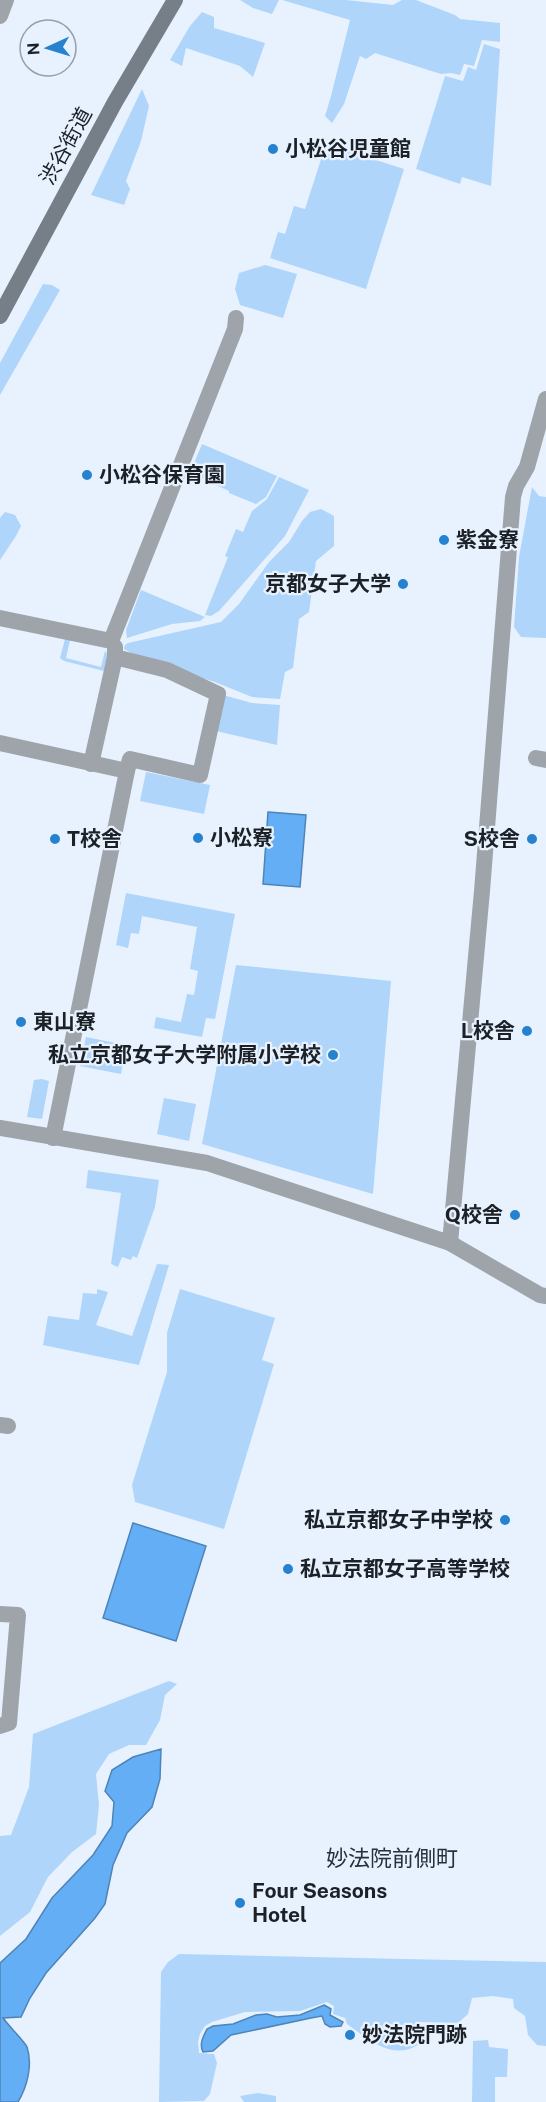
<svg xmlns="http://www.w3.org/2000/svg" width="546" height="2102" font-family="'Public Sans','Noto Sans JP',sans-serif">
<rect width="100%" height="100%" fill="#e7f2fe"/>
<!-- green -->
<g fill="#afd5fb">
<path d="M240,0h39l-7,14 -19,-6z"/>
<path d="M282,0h64l47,5 9,-5h14l39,15 5,4 40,4v19l-18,-2 -8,26 -10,-2 -4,11 -9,-2 -10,1 -66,-21 -9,6 -6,-3 -16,48 -12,19 -7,-7 6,-20 19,-76z"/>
<path d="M202,12l12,5v11l51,15 -12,34 -13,-11 -54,-18 -4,18 -12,-6 20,-34z"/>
<path d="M484,44l16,5 -9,137 -29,-9 -2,7 -44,-15 29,-93 18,5 5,-14 8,3z"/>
<path d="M142,89l7,17 -8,35 -15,40 4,8 -6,16 -33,-10z"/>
<path d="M326,144l78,25 -38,120 -96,-31 8,-26 7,2 9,-28 11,3z"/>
<path d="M265,265l32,9 -14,44 -43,-13 -5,-16 4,-16z"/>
<path d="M43,284l9,1 8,5 -60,105v-32z"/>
<path d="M202,444l75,32 -11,21 -10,7 -27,-11v-2l-39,-18z"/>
<path d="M279,477l30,13 -24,46 -66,75 -8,5 -6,-1 23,-58 -3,-1 11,-27 7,3 9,-21 15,-12z"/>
<path d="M532,487l7,9 7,1v141l-25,-1 -7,-10 5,-70z"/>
<path d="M321,509l13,7v30l-18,15 -7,51 -10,7 -6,49 -8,4 -5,27 -28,-2 -37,-15 -27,-8 -55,-20 -9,-5 1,-4 3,-2 93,-21 18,-18 30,-42 20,-20 13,-21 8,-9z"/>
<path d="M5,512l10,3 6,11 -5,10 -16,24v-42z"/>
<path d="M141,590l64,27 -5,4 -28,3 -45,14 -1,-8z"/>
<path d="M65,639l5,1 -4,18 35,9 4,-16 3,4 -4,16 -40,-10 -4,-3z"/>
<path d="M223,695l29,8 28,2 -3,40 -61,-14z"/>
<path d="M146,772l64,13 -6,29 -64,-13z"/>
<path d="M126,893l109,21 -20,105 -9,-1 -4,19 -48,-9 2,-11 25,5 6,-28 7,1 4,-24 -8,-2 7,-42 -55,-11 -3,18 -8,-1 -3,15 -12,-3z"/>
<path d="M236,965l155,16 -18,213 -171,-50z"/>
<path d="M86,1037l40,8 -5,29 -41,-8z"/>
<path d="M42,1079l7,2 -7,38 -15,-2 7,-37z"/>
<path d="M164,1098l32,6 -7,37 -32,-7z"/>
<path d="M88,1170l71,10 -4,27 -18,51 -4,-2 -2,4 -9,-3 -4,10 -7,-3 10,-71 -35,-5z"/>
<path d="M157,1264l12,1 -30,100 -96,-20 5,-29 31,4 4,-27 14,1v-5l11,3 -12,33 36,11z"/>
<path d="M180,1289l95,29 -13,42 12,4 -50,165 -89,-27 -3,-17 35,-113v-39z"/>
<path d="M169,1681l8,3 -12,11 -5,25 -14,25h-17l-20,9 -13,20 3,31 -3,29 -24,18 -24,25 -18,35 -30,24v-100l11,-1 18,-48 4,-53z"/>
<path d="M179,1954l367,8v84l-9,-1 -9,-10 -3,-19 -11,-8 -1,-9 -20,-3 -21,2 -4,16 -10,9 -39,-1 -1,23c-26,16 -50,-6 -71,-21l-2,-6 -12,-4 1,-8 -7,-4 -27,9 -55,1 -33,10 -7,4 -5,8 -2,8 1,11 15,1 3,9 -7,31 -6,7 -45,1 2,-130 7,-10z"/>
<path d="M488,2040l1,7 19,2 -1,28h-12v25h-23l1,-61z"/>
<path d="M258,2093l18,3v6h-32l-4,-6z"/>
</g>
<!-- water -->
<g fill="#64aef5" stroke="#4e84b7" stroke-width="1.5">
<path d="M268,812l38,3 -6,72 -37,-3z"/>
<path d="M133,1523l73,23 -30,95 -73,-23z"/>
<path d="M161,1749l-1,30 -8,28 -25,26 -14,32 -8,39 -10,14 -49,55 -16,25 -9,19 -18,1c5,7 22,24 24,29 6,18 0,40 -9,55h-18v-139l26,-24 26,-41 41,-43 19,-29 2,-24 -9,-11 7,-21 21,-13z"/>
<path d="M324,2005l7,4 -1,6 13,7 -2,4 -11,1 -5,-3 -3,-8 -11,2 -80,17 -18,16 -10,1c-4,-8 0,-15 4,-23l6,-3 20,-2 23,-9 11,-1 10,3 23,-2z"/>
</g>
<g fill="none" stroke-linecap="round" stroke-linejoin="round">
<!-- minor -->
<g stroke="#9ea4aa" stroke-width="16">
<path d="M0,16l6,-16"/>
<path d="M0,618l111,23 124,-312 1,-11"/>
<path d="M115,657l52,13 51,24 -18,81 -70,-16 -3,12"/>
<path d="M0,743l127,28 -74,367"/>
<path d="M536,758l10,2"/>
<path d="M91,764l24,-107v-10"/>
<path d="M450,1243l32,-352 31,-394 3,-11 11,-19 19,-68"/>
<path d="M0,1425l8,1"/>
<path d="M0,1614l18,1 -9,108 -9,3"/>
</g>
<!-- tertiary -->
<path stroke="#9ea4aa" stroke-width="16" d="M0,1128l207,35 243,80 90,52 6,1"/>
<!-- secondary -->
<path stroke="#767f88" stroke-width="16" d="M0,316l115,-214 60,-102"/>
</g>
<!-- markers -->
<g fill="#2682cf" stroke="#e7f2fe" stroke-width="2">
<circle cx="273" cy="149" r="6"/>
<circle cx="87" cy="475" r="6"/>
<circle cx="444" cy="540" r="6"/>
<circle cx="403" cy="584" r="6"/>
<circle cx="198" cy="838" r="6"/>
<circle cx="55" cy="839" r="6"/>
<circle cx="532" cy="839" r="6"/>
<circle cx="21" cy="1022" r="6"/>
<circle cx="527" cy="1031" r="6"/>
<circle cx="333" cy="1055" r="6"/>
<circle cx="515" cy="1215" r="6"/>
<circle cx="505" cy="1520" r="6"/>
<circle cx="288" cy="1569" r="6"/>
<circle cx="240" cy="1903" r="6"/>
<circle cx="350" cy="2035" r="6"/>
</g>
<g text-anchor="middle" stroke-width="4.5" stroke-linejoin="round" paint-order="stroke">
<!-- street labels -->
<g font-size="21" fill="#1c2127" stroke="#e7f2fe">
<text transform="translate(66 146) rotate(-61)" y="7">渋谷街道</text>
</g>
<!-- poi labels -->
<g font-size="21" font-weight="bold" fill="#1c2127" stroke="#e7f2fe" text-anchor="start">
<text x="285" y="156">小松谷児童館</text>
<text x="99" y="482">小松谷保育園</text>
<text x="456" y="547">紫金寮</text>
<text x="391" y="591" text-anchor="end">京都女子大学</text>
<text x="210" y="845">小松寮</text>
<text x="67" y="846">T校舎</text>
<text x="520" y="846" text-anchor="end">S校舎</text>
<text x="33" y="1029">東山寮</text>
<text x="515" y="1038" text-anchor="end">L校舎</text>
<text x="321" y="1062" text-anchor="end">私立京都女子大学附属小学校</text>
<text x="503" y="1222" text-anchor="end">Q校舎</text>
<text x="493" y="1527" text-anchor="end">私立京都女子中学校</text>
<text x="300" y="1576">私立京都女子高等学校</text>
<text x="252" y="1898">Four Seasons<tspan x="252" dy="24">Hotel</tspan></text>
<text x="362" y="2042">妙法院門跡</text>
</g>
<!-- neighbourhood labels -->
<g font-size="22" fill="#26313c" stroke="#e7f2fe">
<text x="392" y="1866">妙法院前側町</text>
</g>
</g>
<!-- north arrow -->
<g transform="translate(48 48) rotate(266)"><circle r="28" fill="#e7f2fe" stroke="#969ea8" stroke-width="1.5"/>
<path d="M0-4.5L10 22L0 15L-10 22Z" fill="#2682cf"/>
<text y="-9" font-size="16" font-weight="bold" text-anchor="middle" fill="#1c2127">N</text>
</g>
</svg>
